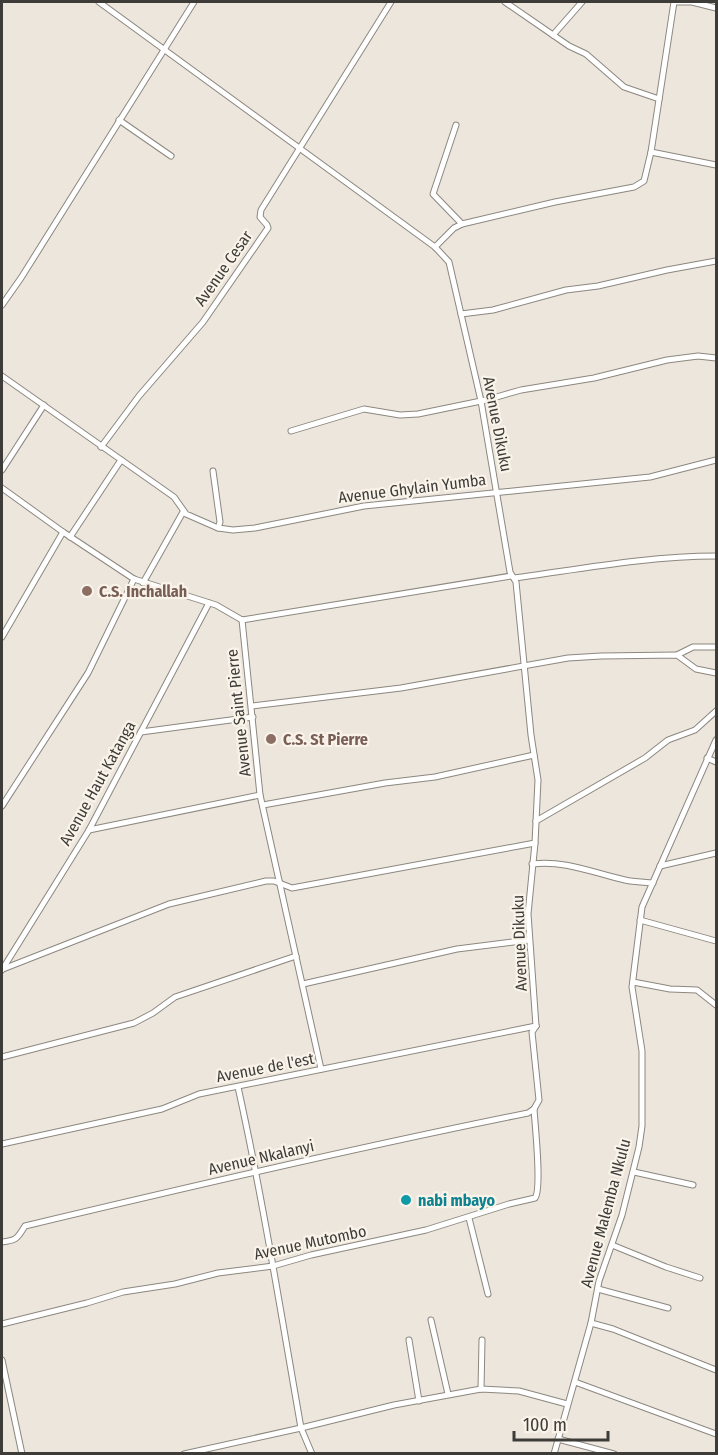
<svg xmlns="http://www.w3.org/2000/svg" width="718" height="1455" font-family="'Fira Sans Condensed',sans-serif">
<rect width="100%" height="100%" fill="#ece6dd"/>
<g fill="none" stroke-linecap="round" stroke-linejoin="round">
<!-- street casing -->
<g stroke="#8c877f" stroke-width="7">
<g id="street">
<path d="M99,2l336,245 14,15 32,139 29,171 6,10 15,153 7,45 -3,63 -7,71 8,112"/>
<path d="M505,2l64,44 17,8 38,33 35,12"/>
<path d="M674,2h18l24,6"/>
<path d="M553,35l29,-33"/>
<path d="M119,120l52,36"/>
<path d="M456,125l-23,69 29,30"/>
<path d="M651,152l65,13"/>
<path d="M435,247l19,-19 8,-4 93,-22 79,-15 10,-6 7,-29 23,-150"/>
<path d="M2,305l19,-27 173,-276"/>
<path d="M461,314l32,-4 73,-20 32,-4 69,-16 49,-9"/>
<path d="M2,376l172,121 12,17 32,14 15,2 22,-2 109,-22 286,-29 66,-17"/>
<path d="M291,431l73,-22 36,6 18,-1 68,-14 35,-10 73,-12 73,-18 31,-4 18,2"/>
<path d="M101,447l38,-51 64,-74 65,-94 -1,-3 -7,-8 1,-7 130,-208"/>
<path d="M2,470l42,-65"/>
<path d="M213,471l7,51 -2,6"/>
<path d="M2,488l61,44 71,47 82,26 26,15"/>
<path d="M70,537l51,-77"/>
<path d="M514,578c66,-9 135,-22 202,-22"/>
<path d="M143,583l40,-71"/>
<path d="M242,620l18,175 61,274"/>
<path d="M242,620l269,-44"/>
<path d="M2,637l61,-105"/>
<path d="M677,655l16,-8h23"/>
<path d="M252,706l149,-18 167,-30 33,-2 76,-1 19,14 20,4"/>
<path d="M141,732l112,-15"/>
<path d="M707,758l9,4"/>
<path d="M263,805l122,-22 50,-6 99,-22"/>
<path d="M2,806l86,-133 46,-94"/>
<path d="M536,821l109,-63 23,-18 27,-10 21,-19"/>
<path d="M89,830l171,-35"/>
<path d="M532,864c34,-4 61,9 93,16 9,2 18,2 28,3"/>
<path d="M660,866l56,-13"/>
<path d="M640,920l76,21"/>
<path d="M3,969l166,-65 97,-23h8l18,7 243,-45"/>
<path d="M2,970l87,-140 120,-227"/>
<path d="M633,982l37,7 27,1 19,15"/>
<path d="M303,984l154,-35 72,-9"/>
<path d="M2,1057l132,-34 19,-10 22,-16 121,-41"/>
<path d="M238,1087c25,113 43,227 63,341l11,26"/>
<path d="M534,1109l5,-9 -7,-68 4,-6"/>
<path d="M2,1144l160,-35 37,-15 337,-68"/>
<path d="M634,1172l59,13"/>
<path d="M469,1218l19,76"/>
<path d="M2,1242c16,-2 15,-4 23,-16 167,-40 334,-79 503,-113l6,-4"/>
<path d="M612,1245l54,22 34,11"/>
<path d="M598,1289l70,19"/>
<path d="M431,1320l17,74"/>
<path d="M591,1323l22,6 103,41"/>
<path d="M2,1324l85,-21 36,-11 52,-8 43,-11 55,-7 38,-11 115,-25 83,-26 26,-6c7,-9 0,-73 -1,-89"/>
<path d="M409,1340l10,61"/>
<path d="M2,1360l20,94"/>
<path d="M575,1382l141,52"/>
<path d="M481,1389l1,-49"/>
<path d="M558,1439l56,15"/>
<path d="M184,1454l117,-26 93,-23 87,-16 38,2 48,13"/>
<path d="M554,1454l37,-131 8,-42 23,-66 17,-68 3,-21v-75l-10,-64 10,-80 74,-167"/>
</g>
</g>
<!-- street -->
<use href="#street" stroke="#fff" stroke-width="5"/>
</g>
<!-- markers -->
<g fill="#8d6e63" stroke="#f9f3ea" stroke-width="2">
<circle cx="87" cy="591" r="6"/>
<circle cx="271" cy="739" r="6"/>
</g>
<circle fill="#0f9aa8" stroke="#f9f3ea" stroke-width="2" cx="406" cy="1200" r="6"/>
<g text-anchor="middle" stroke-width="4.5" stroke-linejoin="round" paint-order="stroke">
<!-- street labels -->
<g font-size="16" fill="#3e3c38" stroke="#f9f3ea">
<text transform="translate(223 268) rotate(-55)" y="6">Avenue Cesar</text>
<text transform="translate(498 424) rotate(79)" y="6">Avenue Dikuku</text>
<text transform="translate(412 488) rotate(-7)" y="6">Avenue Ghylain Yumba</text>
<text transform="translate(238 713) rotate(-96)" y="6">Avenue Saint Pierre</text>
<text transform="translate(97 783) rotate(-61)" y="6">Avenue Haut Katanga</text>
<text transform="translate(519 943) rotate(-92)" y="6">Avenue Dikuku</text>
<text transform="translate(265 1067) rotate(-11)" y="6">Avenue de l'est</text>
<text transform="translate(261 1157) rotate(-13)" y="6">Avenue Nkalanyi</text>
<text transform="translate(605 1213) rotate(-75)" y="6">Avenue Malemba Nkulu</text>
<text transform="translate(310 1242) rotate(-12)" y="6">Avenue Mutombo</text>
</g>
<!-- education labels -->
<g font-size="16" font-weight="bold" fill="#785e54" stroke="#f9f3ea" text-anchor="start">
<text x="99" y="597">C.S. Inchallah</text>
<text x="283" y="745">C.S. St Pierre</text>
</g>
<!-- culture labels -->
<g font-size="16" font-weight="bold" fill="#0d838f" stroke="#f9f3ea" text-anchor="start">
<text x="418" y="1206">nabi mbayo</text>
</g>
</g>
<!-- border -->
<rect width="718" height="1455" fill="none" stroke="#3e3c38" stroke-width="6"/>
<!-- scale -->
<path d="M514 1431v9h94v-9" fill="none" stroke="#3e3c38" stroke-width="3"/>
<text x="523" y="1431" font-size="18" fill="#3e3c38" stroke="#f9f3ea" stroke-width="4.5" paint-order="stroke">100 m</text>
</svg>
